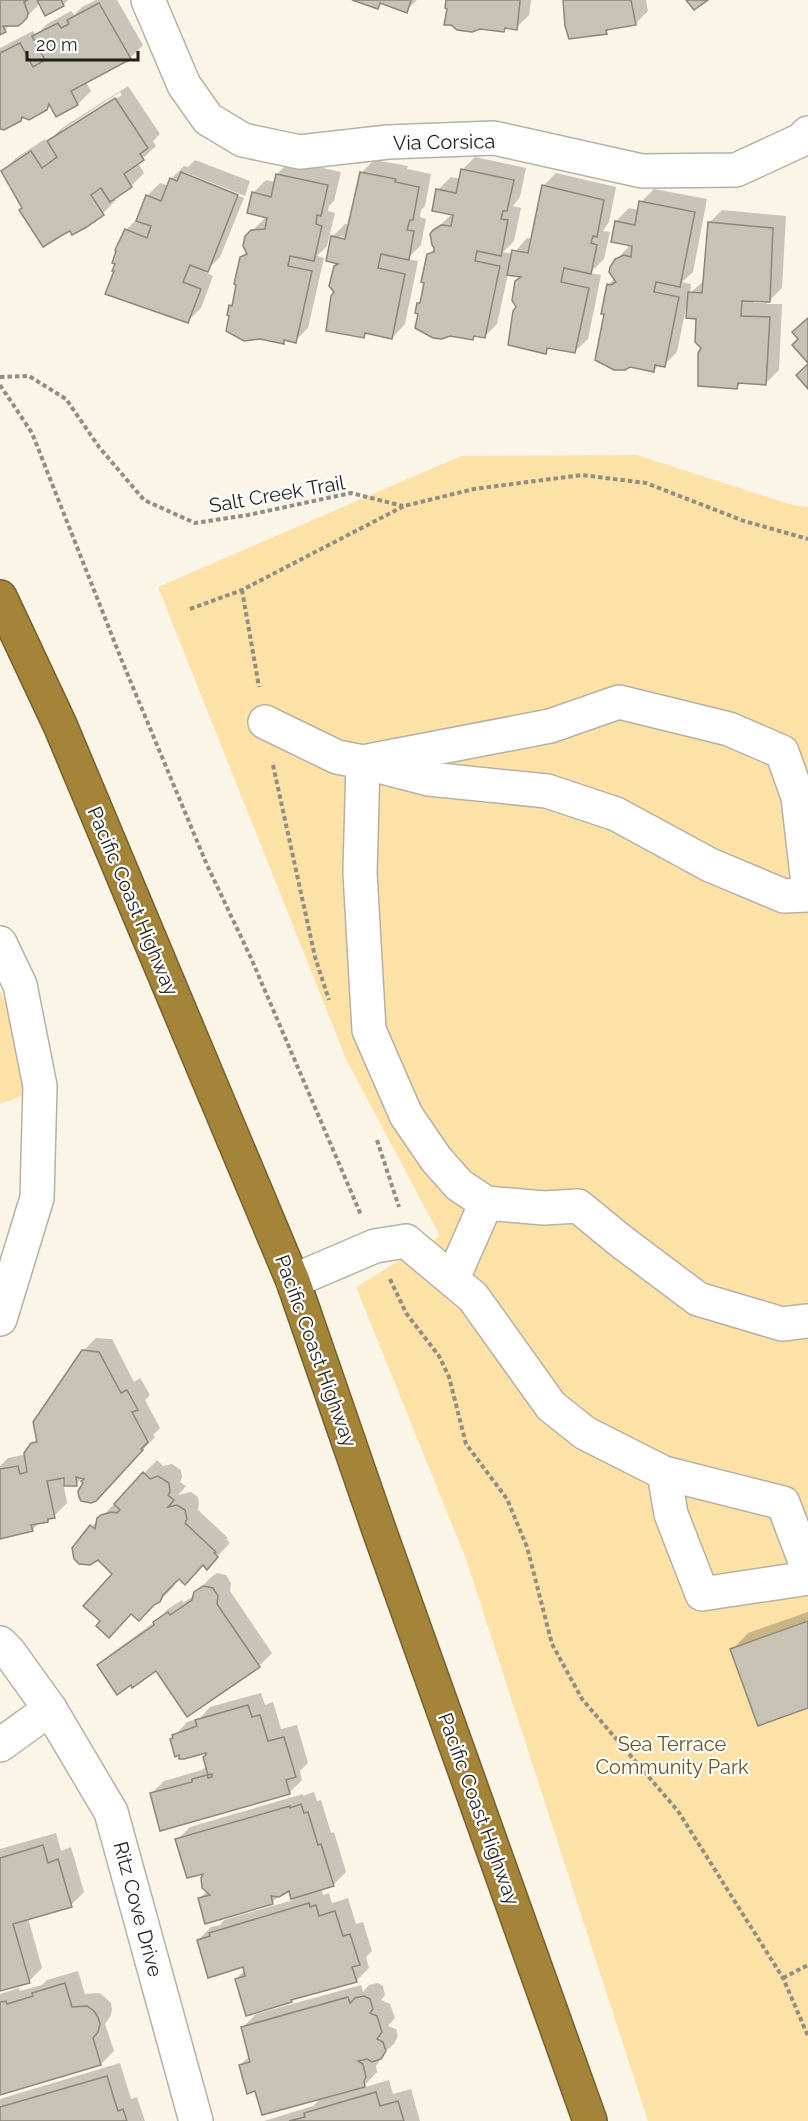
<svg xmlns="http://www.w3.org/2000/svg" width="808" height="2121" font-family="Raleway,sans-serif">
<rect width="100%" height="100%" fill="#fbf5e8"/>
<!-- green -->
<g fill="#fde2a7">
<path d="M637,455l155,50 16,2v1614h-160l-182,-562 -110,-272 84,-51 -93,-175 -189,-474 303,-131z"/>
<path d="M0,990l44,98 -44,16z"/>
</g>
<!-- shadow -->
<g fill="#0003" fill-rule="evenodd">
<path d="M0,0h68l-5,5 -17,9 -6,-11 -18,19 -11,3 -11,8z"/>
<path d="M96,0h21l26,45 -13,13 -44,24 5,9 -13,13 -22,11 -5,-10 -5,4 -22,7 -24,12v-80l33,-17 3,4 11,-11 24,-13 3,4 8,-8z"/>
<path d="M357,0h60l-11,11 -24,-9 -4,5z"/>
<path d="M447,0h84l-2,15 -13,13 -8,-1 -4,3 -55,-23z"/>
<path d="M564,0h82l2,11 -13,13 -24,3 -5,6z"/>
<path d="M128,86l32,48 -7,7 3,5 -18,17 6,10 -13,13 -17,11 2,3 -13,13 -19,14 -13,2 -48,-21 -20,-37 13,-13 29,-19 2,4 15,-15zM120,92l2,3 -60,38v-3z"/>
<path d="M475,157l51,11 -6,29 -7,9 8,2 -7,33 -11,11 10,2 14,-16 5,1 11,-53 13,-13 60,14 -7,35 -6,9 7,1 -6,27 -14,14 11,2 -13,64 -14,13 -23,-5 -5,5 -28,-45 4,-31 -14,-2 -11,50 -13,13 -8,-2 -4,4 -53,-26 -1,-10 4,-4 6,-44 8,-8 -2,-16 19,-18 -15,-23 13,-13 10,2 1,-9z"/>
<path d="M195,160l55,21 -5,15 -61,-24 -2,2 62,24 -24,59 -15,15 8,4 -12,32 -13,13 -73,-49 11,-42 13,-13 8,-21 13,-13 9,3 2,-7 13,-13 4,1z"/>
<path d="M374,160l34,6 -1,3 24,5 -6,32 -4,4 -1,7 6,2 -5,26 -14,14 11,2 -13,63 -13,14 -24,-6 -4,5 -28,-45 -1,-25 4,-4 -7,-26 13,-13 5,1 11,-52zM340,236l12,3 -12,1z"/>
<path d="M290,161l51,11 -7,29 -5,5 -1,5 7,2 -8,33 -10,10 7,2 -16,70 -13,13 -9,-2 -3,3 -23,-5 -31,-23 2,-9 3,-3 7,-44 7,-7 4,-20 14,-14 -13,-24 13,-13 10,2 1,-8z"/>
<path d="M654,189l53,10 -14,73 -11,10 9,2 -1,9 15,-13 4,-57 13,-13 64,6 -4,72 -16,16h16l-3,66 -13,13 -24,-1 -5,5 -35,-39 -4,-31 -10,-9h-2l-9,44 -13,13 -4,-1 -6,6 -48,-57 2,-28 7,-7 1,-18 15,-16 -15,-23 13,-13 10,2 2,-8zM754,300l11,1v2h-11z"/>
<path d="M96,1338l16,1 22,43 6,-4 10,17 -5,5 15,28 -7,7 2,2 -46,49 -23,-12 -10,10 -10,-8 -4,1 5,26 -13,13 -14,6 -8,8 -32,7v-71l8,-8 19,-4 1,-6 10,-10 45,-87z"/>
<path d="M157,1460l6,6 9,-2 9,6 1,7 -2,5 6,4 -8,9 13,-3 7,5 1,7 -1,6 30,28 -2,1 4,4 -23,24 -3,-3 -25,13 -6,10 -13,14 -58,20 13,-47 -17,-15 -22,-16z"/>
<path d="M217,1573l9,2 5,8 -1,8 42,62 -13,13 -102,3 -59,-3 14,-13 44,-32 12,-12 14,-9 1,3 12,-8 14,-16z"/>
<path d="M808,1612v94l-76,-56 16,-17z"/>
<path d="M261,1693l4,12 8,-3 8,27 16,-4 11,38 -8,8 2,9 -13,13 -138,1 13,-13 38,-11 5,-4v-15l-33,-14 13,-15 13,-4 10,-11z"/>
<path d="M314,1792l3,9 4,-1 10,33 3,-1 12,40 -13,13 -12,3 2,7 6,-2 3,10 16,-5 8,26 7,-2 9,29 -6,6 3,11 -13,13 -62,16 -3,4 -55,-22 9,-9 -1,-4 -46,-26 13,-13 9,-2 4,-5 69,-20 -3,-12 -18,14 -72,-4 7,-7 -1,-20 -29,-31 13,-13 113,-33v2z"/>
<path d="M56,1833l5,18 10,-4 13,45 -13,13 -43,13 14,50 -13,13 -29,9v-141z"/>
<path d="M78,1971l7,23 15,-1 11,10 1,7 -2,7 -5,7 9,27 -13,13 -101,29v-99l19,-6 1,3 22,-6 5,-5z"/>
<path d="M378,1983l5,3 2,9 -4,5 9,4 5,14 -7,8 8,3 2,7 -4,8 -17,14 2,4 -3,4 1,6 -15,16 27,-8 4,14 18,-5 9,32h-156l49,-15 9,-9 -66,-8 -16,-24 10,-9 -8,-28 14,-14 105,-29 2,7 6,-7z"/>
<path d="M120,2063l11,36 6,-2 8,24h-145v-22z"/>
</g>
<!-- building -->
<g fill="#c8c2b5" stroke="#8c877b" stroke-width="1.5">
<path d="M0,0h28l-4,2 4,11 -1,5 -5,5 -4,3h-15l3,6 -6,3z"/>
<path d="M37,0h24l3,6 -19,10z"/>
<path d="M352,0h59l-4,13 -27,-10 -2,6z"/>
<path d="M446,0h73l1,1 -3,29 -12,-2 -1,4 -24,-3 -8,3 -15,-2 -6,-5h-7l3,-16 -2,-1z"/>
<path d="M563,0h68l5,25 -30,5 1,4 -38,5 -4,-13z"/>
<path d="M686,0h22l-14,10z"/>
<path d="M99,3l32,56 -60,32 7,14 -22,12 -7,-13 -2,6 -18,10 -7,-3 -1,4 -17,9 -4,-1v-76l20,-10 13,24 12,-7 -13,-24 26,-13 3,5 8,-4 -2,-4z"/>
<path d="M115,98l33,50 -8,6 4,6 -20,14 8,13 -22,15 -9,-14 -10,7 13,20 -19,13 -13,7 -2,-4 -6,3 -21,13 -24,-37 3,-2 -21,-37 30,-20 11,17 15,-11 -10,-16z"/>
<path d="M461,169l53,11 -7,31h-4l-2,8 7,1 -7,36 -24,-5 -2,10 25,5 -15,72 -11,-2 -1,4 -23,-4 -8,3 -9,-1 -18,-10 3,-14 -3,-1 2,-10h3l4,-20 -3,-1 6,-28 7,-2v-4l-2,-3 -2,-11 3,-4 8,-5 10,1 2,-11 -21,-4 4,-22 20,4z"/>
<path d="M181,172l57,23 -30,77 -18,-7 -7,17 18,7 -13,34 -83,-29 9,-23h-2l3,-7 -3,-1 4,-12 -1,-1 10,-21 22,9 4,-12 -15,-5 10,-26 15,6 9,-23 7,3z"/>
<path d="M360,172l36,7 -1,3 24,5 -6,33h-3l-3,10 7,1 -5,29 -28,-6 -3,14 27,6 -13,65 -27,-6 -1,5 -38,-7 5,-35 3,-4 -5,-6 5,-20 4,-2 -12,-3 5,-25 14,3z"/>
<path d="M276,174l52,11 -7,31 -4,-1 -1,9 6,2 -8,35 -24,-5 -2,10 24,5 -16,72 -12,-3v4l-24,-5 -16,2 -18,-10 3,-15 -2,-1 2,-10 3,1 4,-21 -2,-1 6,-27 7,-3 -4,-8 2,-10 6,-6 14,-1 2,-11 -20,-5 5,-21 19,5z"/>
<path d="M542,185l62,15 -7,37 -4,-1 -2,7 6,2 -6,29 -27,-6 -3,14 28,6 -14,65 -28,-5 -1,6 -38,-9 5,-34 3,-4 -4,-7 3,-19 6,-4 -14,-2 5,-25 16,3z"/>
<path d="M639,201l56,11 -15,75 -24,-5 -2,10 25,5 -14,70 -10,-2 -1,7 -24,-5 -5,3h-11l-19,-10 9,-46h-3l6,-30 4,1 5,-3 -7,-10 1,-5 5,-8 9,-4 7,2 1,-11 -21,-4 4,-21 20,4z"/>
<path d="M708,222l65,6 -3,74 -28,-1 -1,15 29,1 -4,68 -28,-2 -1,6 -39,-3v-33l3,-5 -6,-6 1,-23 -10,-1 2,-26 14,1z"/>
<path d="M808,318v45l-16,-18 6,-6 -6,-7z"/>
<path d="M808,364v25l-12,-14z"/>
<path d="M82,1350l17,2 22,41 6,-3 11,20 -6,2 16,30 -7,7 2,1 -47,51 -5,2 -10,-2 -2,-4 -1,-6 5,-8 -2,-2 3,-2 -8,-2 1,9h-13v-8l-17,3 8,37 -7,1v3l-17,3 2,6 -33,8v-70l18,-3 2,8 7,-2 -3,-19 7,-10 6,-1 -4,-20z"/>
<path d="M143,1472l7,7 8,-3 11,7 1,9 -2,3 6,5 -6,7 9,-2 8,5 2,9 -2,4 31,29 -2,1 4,4 -11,13 -4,-5 -18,20 -6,-6 -16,16 -3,7 -6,3 -15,16 -8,-7 -22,24 -13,-12 4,-5 -17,-15 29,-32 -14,-14 -8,5 -11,-1 -5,-5 -2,-11 18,-23 5,4 2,-11 4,-3 11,-3 5,1 3,-3 -6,-6z"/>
<path d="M203,1586l10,2 5,8 -1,8 43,63 -73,50 -31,-46 -24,17 -1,-3 -14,10 -20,-30 57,-40 -1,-3 15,-10 2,3 22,-15 2,-8z"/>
<path d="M808,1621v87l-50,18 -28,-77z"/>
<path d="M248,1705l4,12 8,-2 8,26 16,-4 12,40 -10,3 4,14 -130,37 -10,-38 42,-11v-3l15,-4 1,3 4,-1v-3l-4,1 -5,-18 3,-2v-2l-22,6h-5v-4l-4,2 -5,-18 3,-1 -1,-3 25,-9 -2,-6z"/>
<path d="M301,1804l3,9 4,-1 10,33 3,-1 13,42 -43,13 -2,-8 -10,6 -8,-1 2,8 -68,20 -7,-26 12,-3 -8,-7 -1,-10 2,-4 -16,4 -12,-39 115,-33v2z"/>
<path d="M43,1845l5,18 10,-4 14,48 -59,17 17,59 -30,8v-133z"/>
<path d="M309,1903l1,4 6,-2 3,11 16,-5 8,25 7,-2 10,31 -8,2 5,15 -66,18 1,2 -46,14 -11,-37 10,-3 -2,-9 -35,11 -11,-38 13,-4 -1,-3z"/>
<path d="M65,1983l7,24 15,-1 7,5 4,6 2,7 -2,8 -5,6 8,27 -101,30v-93l6,-1 1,3 26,-8 -1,-3z"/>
<path d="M364,1996l6,3 3,10 -3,4 7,3 5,16 -5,7 6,3 3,9 -5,8 -9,3 -5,-3 -9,2 5,3 3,13 -2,4 1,6 -103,28 -7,-24 -8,3 -8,-29 11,-3 -9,-35 107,-30 2,6 5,-5z"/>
<path d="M107,2076l11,35 5,-2 4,12h-127v-14z"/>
<path d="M376,2092l4,14 18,-5 6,20h-115l16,-4 -1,-4z"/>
</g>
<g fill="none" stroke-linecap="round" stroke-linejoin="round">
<!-- minor casing -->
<g stroke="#b7b1a4" stroke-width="36">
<g id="minor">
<path d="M148,0l36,85 24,34 35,21 57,12 88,-10 106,-4 148,33 94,-1 65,-30 7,-7"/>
<path d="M265,722l72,35 26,5 187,-36 69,-24 110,27 53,23 16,45 10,87"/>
<path d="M808,895l-24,1 -74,-31 -94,-51 -69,-23 -118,-12 -66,-17 -3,111 9,157 37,85 30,44 23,26 27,18 58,5 34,-2 44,36 76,57 84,25 26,-3"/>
<path d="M0,943l20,42 20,101 -3,112 -37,121"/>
<path d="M453,1278l33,-75"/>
<path d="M293,1281l82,-35 31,-5 67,56 78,109 34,27 79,40 119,30 25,66"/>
<path d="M664,1473l7,41 31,80 106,-16"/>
<path d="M0,1643l9,9 41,57 61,103 85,309"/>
<path d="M0,1745l50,-36"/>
</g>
</g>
<!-- highway casing -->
<g stroke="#76612e" stroke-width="36">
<path id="highway" d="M0,597l60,128 233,556 85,246 212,594"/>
</g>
<!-- path -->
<g stroke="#928e84" stroke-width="4" stroke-dasharray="4.5 3" stroke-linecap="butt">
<path d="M0,377l29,-1 37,23 33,48 45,53 51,23 53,-8 103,-22 52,13"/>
<path d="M0,385l32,48 90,228 85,204 44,93 110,257"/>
<path d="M242,590l17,97"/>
<path d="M190,609l52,-19 162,-84 70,-17 108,-14 64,8 98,38 64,18"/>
<path d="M273,765l42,192 14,43"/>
<path d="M377,1140l22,67"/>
<path d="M390,1279l16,34 33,43 10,21 17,67 41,55 20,48 25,97 30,55 96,112 105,167 25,58"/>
<path d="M783,1978l25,-13"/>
</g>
<!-- minor -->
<use href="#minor" stroke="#fff" stroke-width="33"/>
<!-- highway -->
<use href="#highway" stroke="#a48438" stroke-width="33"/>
</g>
<g text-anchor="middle" stroke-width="4.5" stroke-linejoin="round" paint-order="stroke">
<!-- street labels -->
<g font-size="20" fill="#211f1a" stroke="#fff">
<text transform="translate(444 142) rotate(-1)" y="7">Via Corsica</text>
<text transform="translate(277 494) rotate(-10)" y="7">Salt Creek Trail</text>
<text transform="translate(133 901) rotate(67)" y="7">Pacific Coast Highway</text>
<text transform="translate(316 1351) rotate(70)" y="7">Pacific Coast Highway</text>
<text transform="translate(479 1809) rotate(70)" y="7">Pacific Coast Highway</text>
<text transform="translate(138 1909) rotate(75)" y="7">Ritz Cove Drive</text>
</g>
<!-- park labels -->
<g font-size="20" fill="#675220" stroke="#fff">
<text x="672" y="1751">Sea Terrace<tspan x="672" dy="23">Community Park</tspan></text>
</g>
</g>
<!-- scale -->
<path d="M27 51v9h111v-9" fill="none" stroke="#211f1a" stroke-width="3"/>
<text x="36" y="51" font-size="18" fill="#211f1a" stroke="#ffffff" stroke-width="4.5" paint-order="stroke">20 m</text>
</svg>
